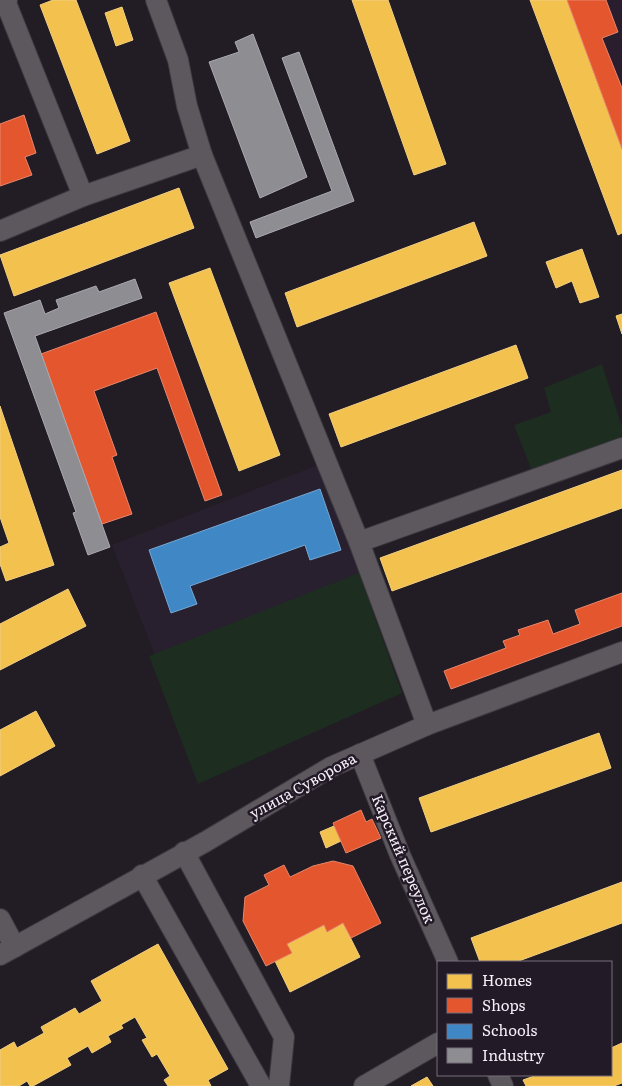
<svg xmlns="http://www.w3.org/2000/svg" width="622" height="1086" font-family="Literata,serif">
<rect width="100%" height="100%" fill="#221d24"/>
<!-- built -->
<path fill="#291d2e" d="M567,0h55v149z"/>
<!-- education -->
<path fill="#28202e" d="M323,463l54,139 -211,82 -54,-139z"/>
<!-- green -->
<g fill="#1d2d20">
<path d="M602,364l20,63v12l-90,32 -18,-46 37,-13 -7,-24z"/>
<path d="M359,573l43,120 -204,91 -49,-128z"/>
</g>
<!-- homes -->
<g fill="#f2c14e" stroke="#f3cf81">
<path d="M53,0h23l54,141 -33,13 -57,-149z"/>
<path d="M352,0h36l58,164 -32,11z"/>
<path d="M530,0h37l55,149v84l-4,2z"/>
<path d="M122,7l11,33 -17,6 -11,-33z"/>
<path d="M179,188l15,40 -180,68 -14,-41z"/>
<path d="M474,222l13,34 -190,71 -12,-34z"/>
<path d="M582,249l17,48 -19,6 -8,-22 -16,7 -10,-26z"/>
<path d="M210,268l70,187 -41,16 -70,-188z"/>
<path d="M622,314v20l-6,-18z"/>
<path d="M516,345l12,33 -187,69 -12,-33z"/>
<path d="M0,406l54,159 -48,16 -6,-17v-17l9,-4 -9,-26z"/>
<path d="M622,470v38l-230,83 -12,-33z"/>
<path d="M68,589l18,37 -86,44v-46z"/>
<path d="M36,711l19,35 -55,30v-46z"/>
<path d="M599,733l12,35 -180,64 -12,-34z"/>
<path d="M334,826l7,15 -15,7 -6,-16z"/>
<path d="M622,882v41l-106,39h-36l-9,-24z"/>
<path d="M343,923l17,34 -70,35 -15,-31 17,-8 -5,-9 37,-19 3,7z"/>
<path d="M158,944l70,125 -20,11 3,6h-43l-4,-6 6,-4 -13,-22 -5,3 -10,-17 5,-2 -12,-21 -14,8 2,3 -15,8 3,6 -19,11 -4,-7 -21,12 4,7 -38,21h-3l-3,-5 -8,5h-19v-36l14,-8 3,6 27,-15 -3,-6 34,-19 4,6 23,-13 -11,-20z"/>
<path d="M622,1043v40l-8,3h-88l-3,-6 14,-5h74v-27z"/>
<path d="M427,1077l6,9h-22z"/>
</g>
<!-- shops -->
<g fill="#e4572e" stroke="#e9856b">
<path d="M567,0h39l12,32 -16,6 20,50v61z"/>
<path d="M24,115l12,38 -11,4 7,18 -32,11v-62z"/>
<path d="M156,312l66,183 -17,6 -48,-133 -63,23 23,64 -5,2 20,57 -30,10 -61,-170z"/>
<path d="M622,593v33l-171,63 -7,-18 62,-23 -3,-7 17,-6 -2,-5 30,-10 5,14 27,-10 -5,-14z"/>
<path d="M361,810l5,12 6,-3 9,19 -35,15 -13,-30z"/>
<path d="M333,861l20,5 28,57 -30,15 -8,-15 -16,9 -3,-7 -37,19 5,9 -26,13 -23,-45 2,-24 24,-12 -5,-10 20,-10 6,12 23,-11z"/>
</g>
<!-- schools -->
<path fill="#3f88c5" stroke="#76a7d4" d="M320,489l21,61 -31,10 -5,-15 -115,41 7,18 -26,9 -22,-63z"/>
<!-- industry -->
<g fill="#8d8d92" stroke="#acaab1">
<path d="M253,34l54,143 -47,21 -51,-136 30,-10 -4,-10z"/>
<path d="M299,52l55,149 -98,37 -6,-16 82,-31 -50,-133z"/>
<path d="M135,279l7,19 -107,38 75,211 -22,8 -15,-42 3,-1 -72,-199 36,-13 5,14 14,-6 -3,-8 40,-14 3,6z"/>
</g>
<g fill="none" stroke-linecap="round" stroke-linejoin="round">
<!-- minor casing -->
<g stroke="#3d3940" stroke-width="22">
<g id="minor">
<path d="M7,0l-1,3 77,193"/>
<path d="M156,0l22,60 9,46 15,49 157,387 68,183"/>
<path d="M0,231l83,-35 119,-41"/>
<path d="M359,542l263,-94"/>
<path d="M360,754l40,101 48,107"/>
<path d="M184,852l100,185 -5,49"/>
<path d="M142,875l119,211"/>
<path d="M0,919l15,28"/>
<path d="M0,955l205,-113 126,-75 96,-42 195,-73"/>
<path d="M498,1075l5,11"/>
<path d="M364,1086l74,-43"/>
</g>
</g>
<!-- minor -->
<use href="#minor" stroke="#5c585e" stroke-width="20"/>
</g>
<g text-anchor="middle" stroke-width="5" stroke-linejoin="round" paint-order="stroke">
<!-- street labels -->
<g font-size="15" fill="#f5eff8" stroke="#231a27">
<text transform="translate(303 786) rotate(-29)" y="5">улица Суворова</text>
<text transform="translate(403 859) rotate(67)" y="5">Карский переулок</text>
</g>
</g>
<!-- legend -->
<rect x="437" y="961" width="175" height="115" fill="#231a27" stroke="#776f7b"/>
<rect x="447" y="974" width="25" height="15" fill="#f2c14e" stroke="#776f7b"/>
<text x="482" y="986" font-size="15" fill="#f5eff8">Homes</text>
<rect x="447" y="998" width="25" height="15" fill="#e4572e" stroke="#776f7b"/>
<text x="482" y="1011" font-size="15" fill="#f5eff8">Shops</text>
<rect x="447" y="1024" width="25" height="15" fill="#3f88c5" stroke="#776f7b"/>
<text x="482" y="1036" font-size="15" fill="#f5eff8">Schools</text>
<rect x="447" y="1048" width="25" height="15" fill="#8d8d92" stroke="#776f7b"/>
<text x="482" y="1061" font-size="15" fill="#f5eff8">Industry</text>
</svg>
